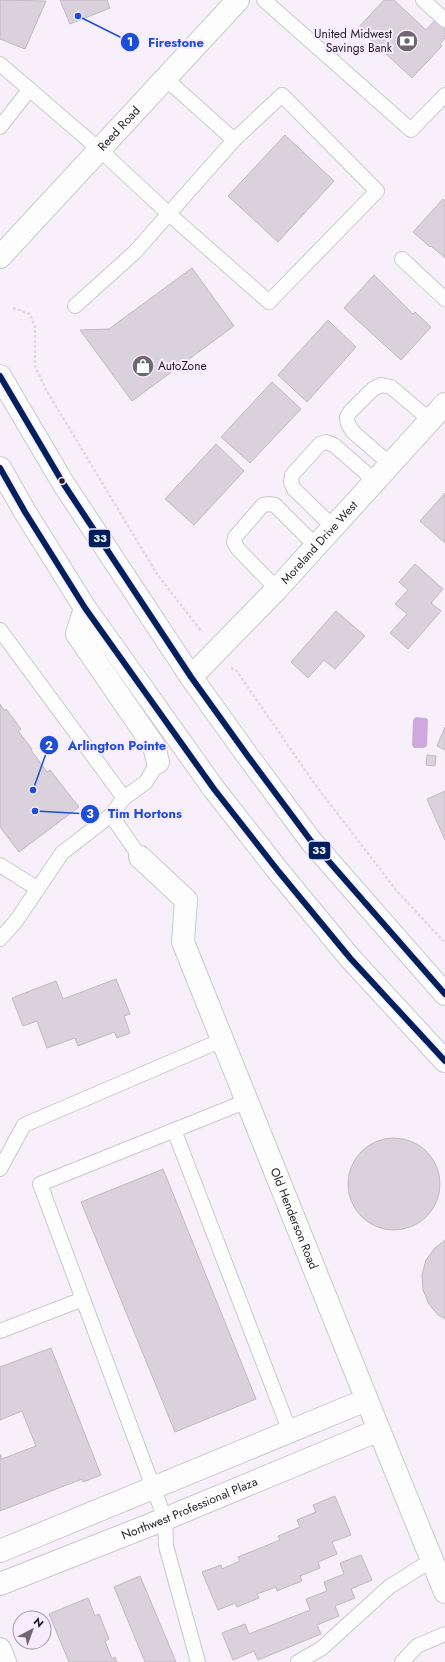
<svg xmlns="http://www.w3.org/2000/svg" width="445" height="1662" font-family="Jost,sans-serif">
<rect width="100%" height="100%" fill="#f7f0fa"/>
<!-- water -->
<path fill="#cea9dd" d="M416,717l10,1 2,2 -1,26 -3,2h-10l-2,-3 1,-25z"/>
<!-- building -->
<g fill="#d9d1dc" stroke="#c0b8c3">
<path d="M0,0l46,1 -21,48 -25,-10z"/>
<path d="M60,0h47l3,8 -40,16z"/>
<path d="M384,0h10l32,30 13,-14 6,6v16l-5,6 2,2 -30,32 -54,-50z"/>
<path d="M285,135l49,46 -56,61 -50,-46z"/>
<path d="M443,199l2,2v57l-14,-12 -1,1 -17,-15z"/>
<path d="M192,268l42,58 -102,75 -52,-71 29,-1z"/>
<path d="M374,275l39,39 2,-2 16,15 -30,33 -57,-52z"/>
<path d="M328,320l28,27 -49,55 -29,-27z"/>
<path d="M272,382l29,27 -51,54 -29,-26z"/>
<path d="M216,444l28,27 -50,54 -29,-26z"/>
<path d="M445,493v50l-25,-22z"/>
<path d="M415,564l28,25 -12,14 10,8 -33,38 -18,-16 17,-19 -12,-10 13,-14 -9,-8z"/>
<path d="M336,611l29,25 -30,33 -11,-9 -16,18 -17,-16z"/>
<path d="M0,704l5,7 1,-2 15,20 -3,2 14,18 -1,1 16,22 3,-2 29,37 -60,45 -19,-25z"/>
<path d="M445,727v23l-8,-4z"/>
<path d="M427,755l9,1 -1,10 -9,-1z"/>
<path d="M445,791v49l-18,-41z"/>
<path d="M116,979l14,35 -6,2 6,17 -13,5 -3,-6 -36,14 -3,-8 -28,10 -10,-27 -14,5 -11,-28 44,-17 7,18z"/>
<circle cx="394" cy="1184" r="46"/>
<path d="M163,1169l93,230 -81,33 -94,-230z"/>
<path d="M445,1240v79l-7,-4 -9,-11 -6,-14 -1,-15 4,-15 9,-12z"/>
<path d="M51,1348l50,127 -18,7 -1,-3 -82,32v-57l2,5 34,-13 -14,-35 -22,9v-53z"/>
<path d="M335,1496l16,39 -19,7 5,12 -19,8 2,6 -20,8 2,5 -25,10 -1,-4 -19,7 2,4 -22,9 -2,-4 -17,7 -16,-38 19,-7 1,4 18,-8 -2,-4 42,-17 -2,-4 22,-9 -3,-7 19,-8 -3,-7z"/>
<path d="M361,1555l11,25 -21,9 4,9 -20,8 4,10 -22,9 4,9 -63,26 -4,-9 -21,9 -11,-27 23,-9 4,10 61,-24 -4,-11 21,-8 -3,-9 20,-8 -4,-11z"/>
<path d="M140,1576l36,86h-31l-31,-75z"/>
<path d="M88,1598l7,18 4,-2 10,25 -4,2 7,18 3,-2 2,5h-48l-20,-48z"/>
</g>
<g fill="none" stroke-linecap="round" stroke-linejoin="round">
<!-- lane casing -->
<g stroke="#cdc6d0" stroke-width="16">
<g id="lane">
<path d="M264,0l147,130 34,-35"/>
<path d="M423,0l22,20"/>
<path d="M0,64l100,86 69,64 100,88 108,-111 -95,-96 -48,45 -68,-61"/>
<path d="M0,127l30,-38"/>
<path d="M402,259l43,40"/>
<path d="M75,306l60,-54 99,-112"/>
<path d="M390,464l-37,-32 -5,-8 -1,-7 3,-5 23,-23 8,-4 10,2 39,33"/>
<path d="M333,527l-39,-38 -3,-7 1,-7 28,-31 6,-2 8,3 41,36"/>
<path d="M277,589l-39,-40 -4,-7 1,-5 28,-32 6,-1 6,1 41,41"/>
<path d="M0,630l124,168 -13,17 29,42"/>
<path d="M124,798l22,-16 12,-20"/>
<path d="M0,865l38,24"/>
<path d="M0,939l16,-18 46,-68 49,-38"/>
<path d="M174,1130l116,302"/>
<path d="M0,1169l24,-44 198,-85"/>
<path d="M0,1331l83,-32"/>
<path d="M198,1662l-32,-116 -1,-27 -125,-335 207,-83"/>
<path d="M298,1662l24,-14 67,-61 43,-27"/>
<path d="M402,1662l15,-16 28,-12"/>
</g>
</g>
<!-- street casing -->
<g stroke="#cdc6d0" stroke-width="24">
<g id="street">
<path id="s1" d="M191,677l86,-88 168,-185"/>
<path id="s2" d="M140,857l46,43 -3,42 196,488 66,162"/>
<path d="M0,1551l366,-151"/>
<path id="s3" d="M0,1584l165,-65 214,-89"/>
<path d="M0,1649l5,13"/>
</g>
</g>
<!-- secondary casing -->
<g stroke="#cdc6d0" stroke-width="24">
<g id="secondary">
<path id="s4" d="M0,257l238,-257"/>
<path d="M0,376l63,107 128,194 56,78 64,86 134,153"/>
<path d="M0,468l25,44 60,96 129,181 65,83 71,86 95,103"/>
<path d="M85,608l-8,26 77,112 4,16"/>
</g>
</g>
<!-- path -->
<g stroke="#dfdce0" stroke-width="2.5" stroke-dasharray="3 2" stroke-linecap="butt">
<path d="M13,308l17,6 5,13v39l10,22 112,186 45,58"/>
<path d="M231,668l5,2 78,113 82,107 49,53"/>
</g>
<!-- lane -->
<use href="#lane" stroke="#fefdfe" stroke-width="14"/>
<!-- street -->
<use href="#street" stroke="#fefdfe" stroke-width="22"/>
<!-- secondary -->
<use href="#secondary" stroke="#fefdfe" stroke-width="22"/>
<!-- bus-1 casing -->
<g stroke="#f9ebff" stroke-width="9">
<g id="bus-1">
<path d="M0,376l63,107 128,194 56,78 64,86 134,153"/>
<path d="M0,468l25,44 60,96 129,181 65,83 71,86 95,103"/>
</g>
</g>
<!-- bus-1 -->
<use href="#bus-1" stroke="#00205b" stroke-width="6"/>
</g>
<!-- icons -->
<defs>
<g id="bank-disc" transform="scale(1.15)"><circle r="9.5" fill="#6e6671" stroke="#f9ebff"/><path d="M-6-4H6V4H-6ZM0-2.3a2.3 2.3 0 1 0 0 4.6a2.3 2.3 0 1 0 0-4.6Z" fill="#fff"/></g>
<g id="shop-disc" transform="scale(1.15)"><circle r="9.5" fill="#6e6671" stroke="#f9ebff"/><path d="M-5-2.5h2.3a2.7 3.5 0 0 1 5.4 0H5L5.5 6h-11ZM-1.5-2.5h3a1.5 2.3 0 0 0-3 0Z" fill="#fff"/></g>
</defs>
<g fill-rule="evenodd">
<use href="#bank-disc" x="407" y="41"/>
<use href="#shop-disc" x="143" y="366"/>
</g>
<!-- markers -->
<circle fill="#241b27" stroke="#f9ebff" stroke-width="1.5" cx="62" cy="481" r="3.5"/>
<g text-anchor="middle" stroke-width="4" stroke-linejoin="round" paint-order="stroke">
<!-- poi labels -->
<g font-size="12" fill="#241b27" stroke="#f9ebff" text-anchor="end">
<text x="392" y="38">United Midwest<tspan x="392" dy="14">Savings Bank</tspan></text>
<text x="158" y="370" text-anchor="start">AutoZone</text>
</g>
<!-- street labels -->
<g font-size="12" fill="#241b27" stroke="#f9ebff">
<text dy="4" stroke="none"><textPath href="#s4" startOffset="175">Reed Road</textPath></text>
<text dy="4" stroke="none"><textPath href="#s1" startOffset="186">Moreland Drive West</textPath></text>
<text dy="4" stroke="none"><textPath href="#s2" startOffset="403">Old Henderson Road</textPath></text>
<text dy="4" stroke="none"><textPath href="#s3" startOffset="204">Northwest Professional Plaza</textPath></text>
</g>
</g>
<!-- callouts -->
<path fill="none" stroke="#1d4ed8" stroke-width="1.5" d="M78 16L130 42M33 790L49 745M35 811L90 814"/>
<g fill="#1d4ed8" stroke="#f9ebff" stroke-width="1.5">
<circle cx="78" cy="16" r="4"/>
<circle cx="33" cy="790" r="4"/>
<circle cx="35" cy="811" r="4"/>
<circle cx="130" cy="42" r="10"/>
<circle cx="49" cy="745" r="10"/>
<circle cx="90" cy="814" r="10"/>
</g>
<g font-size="12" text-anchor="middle" font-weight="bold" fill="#fff">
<text x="130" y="46">1</text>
<text x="49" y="750">2</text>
<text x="90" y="818">3</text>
</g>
<g font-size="13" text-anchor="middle" font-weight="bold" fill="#1d4ed8" stroke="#f9ebff" stroke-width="4" stroke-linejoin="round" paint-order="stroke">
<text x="176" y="47">Firestone</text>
<text x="117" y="750">Arlington Pointe</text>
<text x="145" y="818">Tim Hortons</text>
</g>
<g stroke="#f9ebff" stroke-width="1.5">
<rect x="88" y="529" width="23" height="19" rx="4" fill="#00205b"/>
<rect x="308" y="841" width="23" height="19" rx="4" fill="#00205b"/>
</g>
<g font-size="11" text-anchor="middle" font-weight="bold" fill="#fff">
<text x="100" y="542">33</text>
<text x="319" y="854">33</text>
</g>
<!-- north arrow -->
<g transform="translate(32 1630) rotate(41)"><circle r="19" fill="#f9ebff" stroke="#a498a9"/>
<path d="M0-3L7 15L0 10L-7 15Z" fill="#6e6671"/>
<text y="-6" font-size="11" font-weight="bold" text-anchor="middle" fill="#241b27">N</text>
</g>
</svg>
